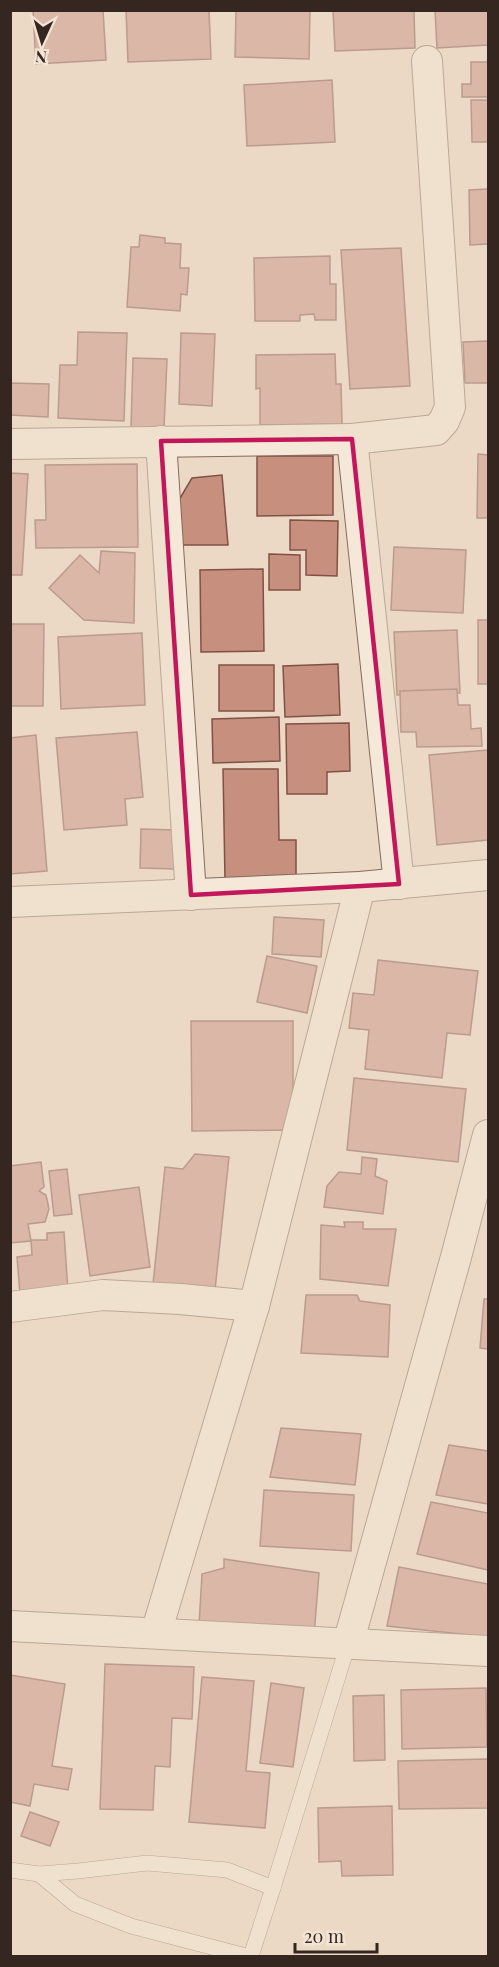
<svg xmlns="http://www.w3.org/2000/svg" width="499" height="1967" font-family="'Playfair Display',serif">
<rect width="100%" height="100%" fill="#ebd9c6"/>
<!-- building -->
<g fill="#c68f7e" stroke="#825145" stroke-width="1.5">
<path d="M33,10h70l3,50 -70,4z"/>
<path d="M126,10h83l2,49 -83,3z"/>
<path d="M236,10h74l-1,49 -74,-2z"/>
<path d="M333,10h81l1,38 -80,3z"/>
<path d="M435,10h53v35l-51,3z"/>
<path d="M471,62h17v35h-26v-13h9z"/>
<path d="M332,80l3,62 -88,4 -3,-61z"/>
<path d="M471,100h17v42h-16z"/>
<path d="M488,189v55l-18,1 -1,-55z"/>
<path d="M140,235l25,3v5l16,1 -1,24h9l-2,27 -6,-1 -1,17 -53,-4 4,-60h8z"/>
<path d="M401,248l9,138 -60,3 -9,-139z"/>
<path d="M330,256v28h6v36h-21l-1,-6 -14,1v6h-45l-1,-63z"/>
<path d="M78,332l49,1 -3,88 -66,-3 2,-53h17z"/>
<path d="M181,333l34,1 -3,72 -33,-2z"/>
<path d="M488,341v42h-23l-2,-41z"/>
<path d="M335,354l1,30h5l1,40 -82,1v-37l-4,1v-34z"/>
<path d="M133,358l34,1 -3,70 -33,-1z"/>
<path d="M10,383l39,1 -1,33 -38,-2z"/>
<path d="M478,454l10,1v63h-11z"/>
<path d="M257,456h76v59l-76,1z"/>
<path d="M137,464l1,83 -102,1 -1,-28h11l-1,-55z"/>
<path d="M10,473l18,1 -6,101h-12z"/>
<path d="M222,475l6,70h-48l-4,-40 16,-27z"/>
<path d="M290,520l48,1 -1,55 -31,-1v-25h-16z"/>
<path d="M394,547l72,3 -3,63 -72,-3z"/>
<path d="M101,551l34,2 -1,70 -50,-3 -35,-32 31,-33 19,18z"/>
<path d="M269,554l31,1v35h-31z"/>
<path d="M263,569l1,82 -63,1 -1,-82z"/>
<rect x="478" y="620" width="10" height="64"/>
<path d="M10,624h34l-1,82h-33z"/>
<path d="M457,630l3,63 -63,2 -3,-63z"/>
<path d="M142,633l3,72 -84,4 -3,-72z"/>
<path d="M338,664l2,51 -55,2 -2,-51z"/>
<rect x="219" y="665" width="55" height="46"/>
<path d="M457,689l1,16h12l1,24 10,-1 1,18 -65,1 -1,-15h-15l-1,-41z"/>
<path d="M279,717l1,44 -67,2 -1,-44z"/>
<path d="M349,723l1,48 -23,1v22h-40l-1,-70z"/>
<path d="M137,732l6,65 -18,2 2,26 -63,5 -8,-92z"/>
<path d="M36,735l11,136 -37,3v-136z"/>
<path d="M488,750v90l-51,5 -8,-90z"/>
<path d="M223,769h55l1,71h17v38l-71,1z"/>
<path d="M141,829l35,1 -1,39 -35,-1z"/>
<path d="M274,917l50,3 -3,37 -49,-3z"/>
<path d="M267,956l50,10 -10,47 -50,-11z"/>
<path d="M378,960l100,11 -8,64 -23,-2 -5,45 -77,-9 4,-39 -20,-2 4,-35 21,2z"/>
<path d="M191,1021h102v109l-101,1z"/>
<path d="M354,1078l112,11 -8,73 -111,-12z"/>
<path d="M195,1154l34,3 -14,133 -62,-6 12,-117 18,2z"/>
<path d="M362,1157l15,2 -2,17 12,5 -4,33 -59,-7 3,-21 12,-14 22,2z"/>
<path d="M41,1162l3,25 -5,4 7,4 3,14 -4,13 -17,2 3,17 -21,2v-77z"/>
<path d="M67,1169l5,45 -18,2 -5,-45z"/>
<path d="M139,1187l11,80 -60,9 -11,-81z"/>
<path d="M344,1222h19v7h33l-8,57 -68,-7 1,-54 24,2z"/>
<path d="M64,1232l4,59 -48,3 -3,-37 15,-2 -1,-15h16v-7z"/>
<path d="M306,1295h51l3,6 30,4 -2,52 -87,-4z"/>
<path d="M484,1299h4v50l-8,-1z"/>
<path d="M281,1428l80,6 -6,51 -85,-8z"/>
<path d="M449,1445l39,6v53l-52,-9z"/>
<path d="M264,1490l90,5 -3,56 -91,-5z"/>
<path d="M431,1502l57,11v57l-71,-16z"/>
<path d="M224,1559l95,14 -5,63 -115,-11 3,-51 22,-6z"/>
<path d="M399,1567l89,17v53l-101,-11z"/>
<path d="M105,1664l89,3 -2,52 -20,-1 -2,49 -15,-1 -2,44 -53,-1z"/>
<path d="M10,1675l55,9 -13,82 20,3 -4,21 -34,-6 -4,22 -20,-4z"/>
<path d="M202,1677l52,4 -8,90 24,2 -5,55 -76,-6z"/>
<path d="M271,1683l33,5 -11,79 -33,-4z"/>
<path d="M486,1688l1,59 -85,2 -1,-59z"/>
<path d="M384,1695l1,65 -31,1 -1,-65z"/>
<path d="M488,1759v49l-89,1 -1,-48z"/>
<path d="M392,1806l1,69 -51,1 -1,-15 -22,1 -1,-54z"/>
<path d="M30,1812l29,10 -9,24 -29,-10z"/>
</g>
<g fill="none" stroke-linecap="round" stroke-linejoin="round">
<!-- service casing -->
<g stroke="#856a5d" stroke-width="16">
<g id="service">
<path d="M10,1870l29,4 39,-3 69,-8 80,7 46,18 75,-244"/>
<path d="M39,1874l36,30 56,22 115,30"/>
<path d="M251,1956l22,-68"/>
</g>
</g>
<!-- minor casing -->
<g stroke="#856a5d" stroke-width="32">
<g id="minor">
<path d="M352,439l84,-9 8,-9 6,-14 -23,-346"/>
<path d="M161,441l30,454"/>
<path d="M10,444l342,-5 47,445"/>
<path d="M10,902l350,-15 128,-12"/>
<path d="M10,1307l93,-12 77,4 74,7"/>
<path d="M10,1626l478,25"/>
<path d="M156,1633l98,-327 106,-419"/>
<path d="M348,1644l108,-387 32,-122"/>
</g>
</g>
<!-- service -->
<use href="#service" stroke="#f6e8d8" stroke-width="15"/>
<!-- minor -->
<use href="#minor" stroke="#f6e8d8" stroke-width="30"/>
</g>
<!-- marked area -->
<path d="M0 0H499V1967H0ZM352,439l47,445 -208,11 -30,-454z" fill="#ebd9c6" fill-opacity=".55" fill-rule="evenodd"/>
<path fill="none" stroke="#c2185b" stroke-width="4.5" stroke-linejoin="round" d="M352,439l47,445 -208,11 -30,-454z"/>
<!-- border -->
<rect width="499" height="1967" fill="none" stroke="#362620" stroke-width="24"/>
<!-- north arrow -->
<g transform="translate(42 42) rotate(184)" stroke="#f3e4d5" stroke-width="4.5" paint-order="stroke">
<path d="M0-4.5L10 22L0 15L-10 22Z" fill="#362620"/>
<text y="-9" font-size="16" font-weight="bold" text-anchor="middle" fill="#362620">N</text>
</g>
<!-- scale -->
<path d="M295 1943v9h82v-9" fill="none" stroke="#362620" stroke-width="3"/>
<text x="304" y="1943" font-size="18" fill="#362620" stroke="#f3e4d5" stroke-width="4.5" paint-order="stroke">20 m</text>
</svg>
